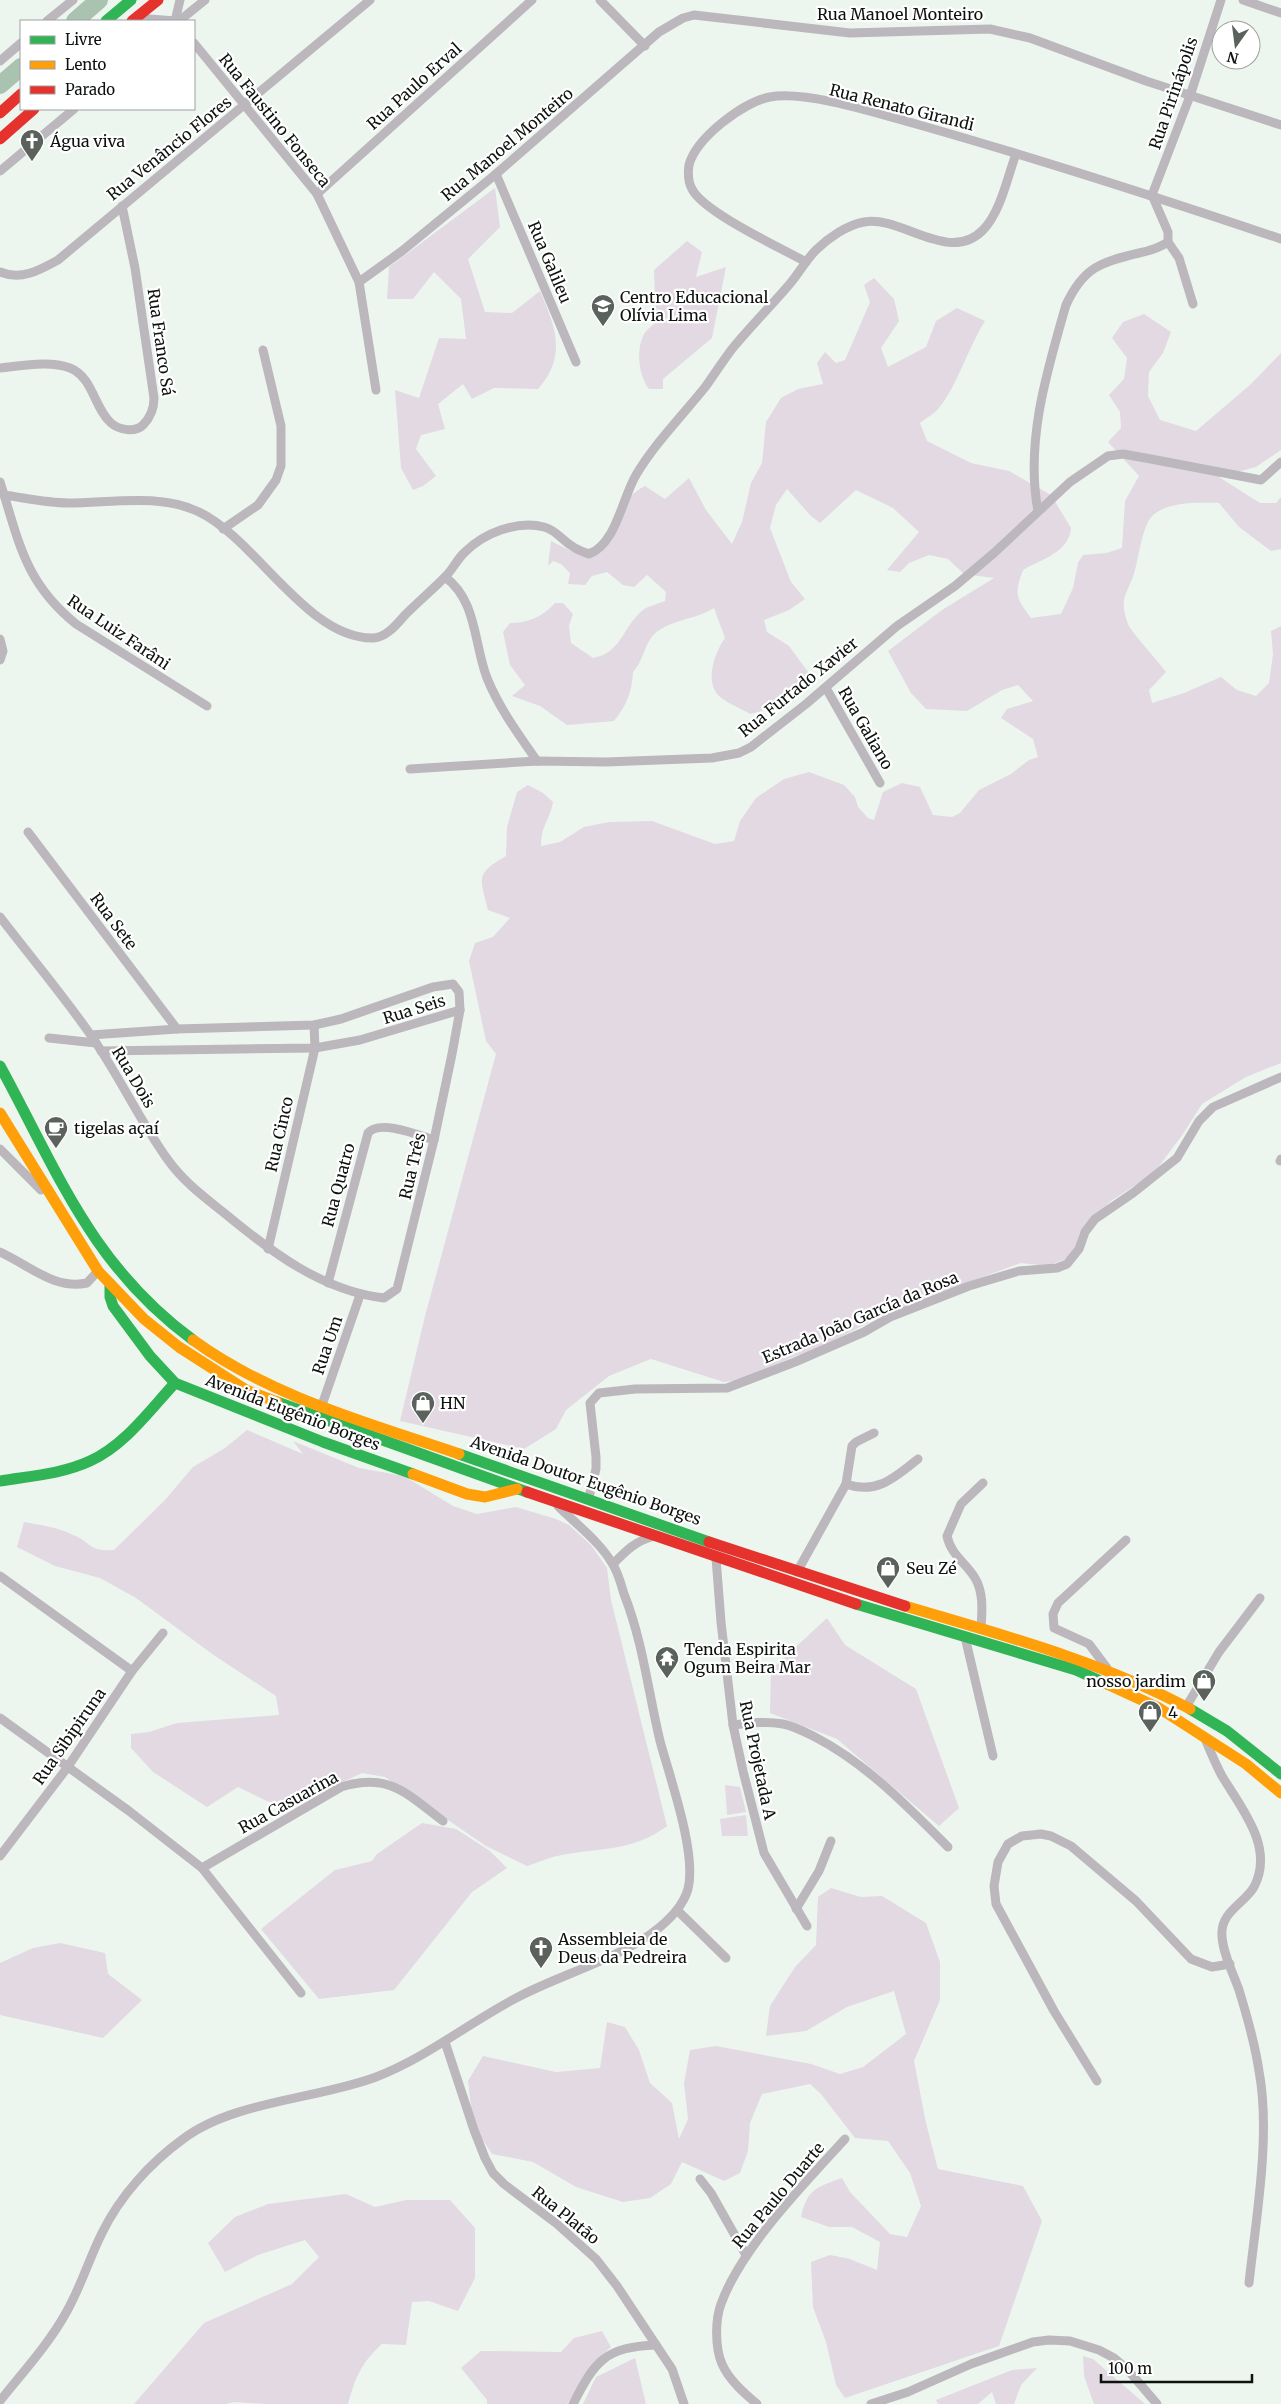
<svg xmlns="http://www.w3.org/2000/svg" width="1281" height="2404" font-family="Merriweather,serif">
<rect width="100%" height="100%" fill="#ecf6ef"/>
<!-- green -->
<g fill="#e2d9e2">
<path d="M495,188l5,39 -32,32 17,53 27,1 28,-22c16,37 27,65 -2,98l-44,-1 -22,11 -9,-15 -25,20 7,25 -24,6 -5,14 20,27 -13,10 -10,4 -12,-22 -6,-78 24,8 20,-60 27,1 -5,-40 -27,-27 -21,27h-26l2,-32z"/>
<path d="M687,241l15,11 -6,25 30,-10 -14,71 -49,41v10h-14c-11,-14 -13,-40 -5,-55 3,-5 8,-8 12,-12l-2,-52z"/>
<path d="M874,278l20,21 5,22 -18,27 7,19 38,-20 10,-26 21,-13 28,13c-16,25 -28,65 -46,87 -5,6 -13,10 -19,15l7,18 44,22 38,8 42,24 20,33c-2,25 -30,31 -48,42 -9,24 -7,28 8,48l30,-4 12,-26 5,-25 5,-8 23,-2 16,-5 3,-47 14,-25 -31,-34 13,-14 -1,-16 -11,-17 15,-16 3,-21 -15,-20 11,-16 21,-8 27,18 -8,21 -14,19 -1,24 12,24 36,11 55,-47 30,-31v97l-25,17 -37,10 41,26h16l5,-6v52l-10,2 -32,-24 -20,-24c-21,0 -59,-3 -71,19 -7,14 -9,33 -13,48 -7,25 -17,26 -7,54 3,8 31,38 38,48l-17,18 3,13 32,-10 37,-16 16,13 19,6 13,-13 4,-29 -2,-23 10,-5v437l-35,14 -44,27 -19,30 -29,39 -43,28 -32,33 -6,22 -25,10 -27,-3 -88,32 -48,19 -73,38 -14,3 -59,25 -15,2 -73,-23 -42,17 -43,34 -10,19 -32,20 -124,-28 25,-105 71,-262 -10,-13 -17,-80 6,-18 18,-6 17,-19 -22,-8c-8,-32 -13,-36 18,-54l1,-29 10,-35 11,-7 15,8 10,9c-3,18 -12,23 -12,44l19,-4 24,-15 25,-5 43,-1 63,23 19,-3 6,-20 16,-23 28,-19 25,-7 35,13 11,12 3,10 10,11 6,2 9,-28 19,-9 18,4 13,28 19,2 8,-4 19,-23 32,-16 18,-14 9,-3 -5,-18 -32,-21 6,-9 26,-8 -15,-16 -16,5 -35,21 -41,-2 -15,-16 -23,-42 54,-41 52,-32 -30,-4 -16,-15 -19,-4 -20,8 -9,9 -13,-2 32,-38 -26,-24 -37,-18 -36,33 -10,-8 -23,-26 -11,16 -6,23 21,54 14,17 -16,11 -25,10 3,12 22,14 22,30c-15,17 -38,34 -61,38 -10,-6 -23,-11 -31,-18 -15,-15 -4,-44 6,-58l-11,-30c-18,12 -50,12 -63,30 -8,12 -8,23 -18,34 -1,21 -7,34 -19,49l-47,4 -27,-19 -28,-10 13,-11 -15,-20 -7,-33 7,-9c19,0 32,-6 45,-20h8l10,11 -4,12 2,17 22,15c29,-5 29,-31 50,-48 5,-4 15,-6 22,-9l1,-9 -19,-17 -13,12 -11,-2 -16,-13 -15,4 -7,9 -17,-1 2,-11 -9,-9 -8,-3 -5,5 3,-25 20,10 30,-4c11,-24 19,-48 44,-61l20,13 24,-21 17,32 26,34 10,-22 9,-39 11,-20 4,-41 15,-24 17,-9 25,-5 -6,-21 8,-11 11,11 9,-3 25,-58 -6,-17z"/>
<path d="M247,1430l56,24 -10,-13 66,27 45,8 49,30 24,8 39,-7 40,12 13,6 22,20 16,23 4,32 56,226c-36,27 -69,21 -110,30 -10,2 -20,7 -30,10l-41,-20 -101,-69 -23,-4 -74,35 -21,-7 -29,-14 -31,20 -54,-35 -22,-24v-14l18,-2 28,-9 102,-8 -3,-19 -61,-40 -79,-58 -36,-20 -45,-12 -38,-19 7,-25c16,3 32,5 47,12 21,8 17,18 43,16l51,-50 28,-33 32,-19z"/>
<path d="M827,1618l18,27 71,44 43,119 -20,18 -102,-87 -67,-26 1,-43z"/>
<path d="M725,1785l15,2 6,25 -19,3z"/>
<path d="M746,1815l2,21h-26l-2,-17z"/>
<path d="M422,1823l34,6 34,22 17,17 -35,24 -78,98 -75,9 -58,-70 74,-59 37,-9 5,-7z"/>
<path d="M831,1888l30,9 21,-1 44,27 14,39v38l-26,61 12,62 12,46 85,17 19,35 -43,125 -154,52 -9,-13 -10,-43 -13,-35 -2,-45 19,-7 20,4 27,11 3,-28 -28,-15h-23l-28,-10c6,-28 16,-30 41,-39l8,14 40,42 17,3 14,-31 -11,-33 -22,-32 -33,-3 -34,-44 -11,-10 -48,10 -12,29 -2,28 -8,22 -16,8 -42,-19 -11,22 -21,14 -27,4 -47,-15 -43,-25 -41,-8 -19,-29 -5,-44 15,-25 73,16 44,-4 7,-46 18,5 14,23 11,33 22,20 7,36 9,-20 -4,-36 6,-33 26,-4 95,18 29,10 23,-7 43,-33 -12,-43 -47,16 -41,24 -40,5 4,-30 25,-39 21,-22 2,-48z"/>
<path d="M60,1943l45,10 3,21 34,26 -39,38 -103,-23v-52l33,-15z"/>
<path d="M346,2194l29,13 31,-7h44l25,28v50l-17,33 -29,-10 -17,1 -6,43 -24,-1c-21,19 -27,34 -34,60h-82l-32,-2 -8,2h-92l70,-81 88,-39 27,-27 -14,-17 -47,15 -33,17 -17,-29 27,-26 33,-13z"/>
<path d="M602,2331l9,16 -18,16 -26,41h-80v-4l-26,-32 20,-17 80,1 13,-14z"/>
<path d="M1083,2356l10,3 52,45h-51l-10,-28z"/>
<path d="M635,2358l11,46h-63l13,-27z"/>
<path d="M1037,2368l-16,17 -7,19h-18l-4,-12 -14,12h-40l-2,-4 76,-30z"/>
</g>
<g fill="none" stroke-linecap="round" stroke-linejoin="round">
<!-- river -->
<g stroke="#aac2b0" stroke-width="18">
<path d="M75,21l24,-21"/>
<path d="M0,85l21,-18"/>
</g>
<!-- street -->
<g stroke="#bbb7bc" stroke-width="9">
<path d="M600,0l45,46"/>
<path d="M1243,0l38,13"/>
<path d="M136,18l40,3"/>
<path d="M47,21l26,-21"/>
<path d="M175,21l5,-21"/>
<path d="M179,21l26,-21"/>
<path d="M194,43l123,151 42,88 17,108"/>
<path d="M0,61l21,-18"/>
<path d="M0,171l74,-62"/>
<path d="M496,174l80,188"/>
<path d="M317,194l215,-194"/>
<path d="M1168,242l11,16 14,46"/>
<path d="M806,262c-25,-14 -103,-50 -114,-73 -4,-7 -4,-17 -3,-24 7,-27 54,-63 81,-68 36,-7 110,17 146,27 123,35 244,74 365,115"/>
<path d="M0,272c21,9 40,-2 58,-12l312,-260"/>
<path d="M359,282l43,-31 94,-77 163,-142 24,-14 11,-3 156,18 140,-4 40,9 116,43 135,44"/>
<path d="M0,368c21,-2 49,-8 70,0 23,9 24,40 41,55 8,7 24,10 32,2 8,-8 11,-16 11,-27l-19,-130 -13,-62"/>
<path d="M0,482c19,59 24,100 76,142l131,82"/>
<path d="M4,495c21,3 43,8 64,8 42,0 92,-10 131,9 57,27 108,127 174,126 13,0 24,-14 32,-23 13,-13 26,-24 39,-37 8,-7 13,-19 21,-26 19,-19 52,-32 79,-25 12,3 18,13 28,19 5,4 12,6 17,8 27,-10 33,-55 47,-79 19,-32 47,-60 70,-89 9,-13 17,-25 26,-37 18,-22 38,-42 56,-63 10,-11 17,-25 28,-36 12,-12 31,-25 48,-28 37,-7 85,43 119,8 18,-19 24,-52 33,-76"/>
<path d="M1038,511c-13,-69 9,-140 28,-206 17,-37 34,-43 73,-52 10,-2 20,-5 29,-11v-10l-16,-37 38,-99 31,-96"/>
<path d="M223,529l35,-24 18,-25 5,-14v-40l-18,-76"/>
<path d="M445,577c32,23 29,68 42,101 12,30 32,57 50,83"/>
<path d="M0,639l3,12 -3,9"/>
<path d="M826,688l54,95"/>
<path d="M410,769l127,-8 69,1 106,-4 27,-5 12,-6 55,-43 91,-78 58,-40 39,-33 76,-71 38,-26 15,-2 28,5 110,21 20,-18"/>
<path d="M28,832l149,197"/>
<path d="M0,917c30,39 62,77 90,117 29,41 49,86 78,126 15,21 35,36 55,52 47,39 99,79 161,86l13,-9 37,-149 18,-86 8,-44 -1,-18 -6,-8 -20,3 -92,32 -27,6 -137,4 -86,6"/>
<path d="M49,1038l47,5"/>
<path d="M101,1051l214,-3 45,-8 100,-30"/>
<path d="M0,1149l41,41"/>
<path d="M1280,1161l1,-2"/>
<path d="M268,1249l47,-201 -1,-23"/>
<path d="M0,1252c29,13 54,38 87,31l11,-12"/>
<path d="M328,1283l40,-150c12,-14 50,2 66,7"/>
<path d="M322,1405l38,-110"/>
<path d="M846,1484c31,11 49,-7 72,-25"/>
<path d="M589,1497l7,-28v-12l-6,-54 9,-10 36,-4 92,-1 68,-26 69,-30 26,-15 79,-31 50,-15 38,-3 10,-4 12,-15 6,-17 10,-13 38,-26 44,-35 22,-37 14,-14 68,-30"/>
<path d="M716,1558l5,64 12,103 10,46 21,82 43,73"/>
<path d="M613,1564c12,-12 21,-22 38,-27"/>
<path d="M797,1572l49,-88 6,-38 4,-4 18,-9"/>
<path d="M0,1576l132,95"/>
<path d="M981,1628c1,-16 3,-35 -6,-50 -9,-15 -24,-23 -28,-42l14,-32 22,-21"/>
<path d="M965,1637l28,119"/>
<path d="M1107,1668l-18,-24 -35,-16 -1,-14 5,-11 68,-63"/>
<path d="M1186,1707l33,-55 41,-54"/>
<path d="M0,1718l129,93 73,57 99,125"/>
<path d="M733,1725c17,-2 33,-4 50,-1 11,2 22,8 32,13 52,27 92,69 133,110"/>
<path d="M1206,1741c5,12 10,24 16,35 19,32 53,71 32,111 -10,17 -34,25 -32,49 1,18 11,37 17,54 8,26 16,54 20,81 12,64 -3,147 -10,212"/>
<path d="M0,1856l67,-88 65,-97 31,-38"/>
<path d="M202,1868l139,-81c48,-15 66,7 102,34"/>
<path d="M796,1909l23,-38 12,-30"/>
<path d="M677,1910l49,48"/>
<path d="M445,2042l29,88 11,28 8,15 11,11 53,40 39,35 21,27 55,83 12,35"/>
<path d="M1097,2081l-43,-70 -58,-107 -2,-18 4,-24 10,-18 14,-8 19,-2 10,2 20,10 65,55 55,58 21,8 18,-3"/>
<path d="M700,2179l11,14 35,62"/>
<path d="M0,2401c23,-29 49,-57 67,-90 14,-25 22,-52 35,-78 18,-37 48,-70 81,-94 50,-38 135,-40 193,-62 52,-20 95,-56 144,-81 43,-22 91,-35 131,-62 15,-11 32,-27 37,-45 9,-36 -18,-111 -28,-148 -12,-50 -17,-99 -36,-147 -3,-10 -6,-22 -12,-31 -13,-22 -36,-39 -54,-57"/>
<path d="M573,2404c22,-43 32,-57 83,-59"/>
<path d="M757,2404c-13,-11 -28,-24 -35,-40 -7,-16 -7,-44 -1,-60 20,-56 84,-121 124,-165"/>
<path d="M871,2404l37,-12 63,-28 62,-22 16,-2 21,1 29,9 15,8 14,12 29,34"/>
</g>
<!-- fast -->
<g stroke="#30b455" stroke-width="11">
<path d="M106,21l25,-21"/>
<path d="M0,1066c58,106 91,199 193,274"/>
<path d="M110,1284v13l3,9 37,50 25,27 148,59 90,32"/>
<path d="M277,1402l250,90"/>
<path d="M459,1454l250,88"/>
<path d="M0,1481c30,-5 62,-7 90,-20 35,-16 59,-50 85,-78"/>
<path d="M856,1604l220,66 31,14"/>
<path d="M1190,1709l37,22 54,43"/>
</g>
<!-- slow -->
<g stroke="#ff9f0a" stroke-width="11">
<path d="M0,1113l98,158 46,48 35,28 67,43 31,12"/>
<path d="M193,1340c78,57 176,83 266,114"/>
<path d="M413,1474l54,20 18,3 32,-8"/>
<path d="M905,1606c97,29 196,55 285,103"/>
<path d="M1107,1684l52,24 87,56 35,29"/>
</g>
<!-- jam -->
<g stroke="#e5322d" stroke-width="11">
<path d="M132,21l26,-21"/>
<path d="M0,113l21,-19"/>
<path d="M0,139l34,-30"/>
<path d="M527,1492l329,112"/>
<path d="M709,1542l196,64"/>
</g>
</g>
<!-- icons -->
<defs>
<g id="church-pin" transform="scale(1.25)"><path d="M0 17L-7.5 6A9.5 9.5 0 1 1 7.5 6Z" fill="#5b625d" stroke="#fff"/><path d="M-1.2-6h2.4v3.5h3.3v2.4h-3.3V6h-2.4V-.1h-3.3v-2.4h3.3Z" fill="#fff"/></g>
<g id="school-pin" transform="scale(1.25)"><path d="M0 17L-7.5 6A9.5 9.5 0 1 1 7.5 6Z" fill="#5b625d" stroke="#fff"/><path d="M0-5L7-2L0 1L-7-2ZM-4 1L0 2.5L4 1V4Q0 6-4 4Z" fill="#fff"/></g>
<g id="cafe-pin" transform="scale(1.25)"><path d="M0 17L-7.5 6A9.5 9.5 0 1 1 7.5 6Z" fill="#5b625d" stroke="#fff"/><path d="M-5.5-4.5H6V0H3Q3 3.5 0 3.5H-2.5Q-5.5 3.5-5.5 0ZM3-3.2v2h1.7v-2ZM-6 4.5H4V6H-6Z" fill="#fff"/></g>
<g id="shop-pin" transform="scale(1.25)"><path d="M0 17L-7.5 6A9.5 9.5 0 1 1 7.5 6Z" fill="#5b625d" stroke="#fff"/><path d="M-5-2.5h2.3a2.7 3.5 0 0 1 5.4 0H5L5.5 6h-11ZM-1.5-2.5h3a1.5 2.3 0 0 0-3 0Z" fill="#fff"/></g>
<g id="temple-pin" transform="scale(1.25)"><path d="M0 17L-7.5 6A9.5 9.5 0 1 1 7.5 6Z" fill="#5b625d" stroke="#fff"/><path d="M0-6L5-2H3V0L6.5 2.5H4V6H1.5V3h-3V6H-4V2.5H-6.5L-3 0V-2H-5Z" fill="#fff"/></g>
</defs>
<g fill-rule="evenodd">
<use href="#church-pin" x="32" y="141"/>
<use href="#school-pin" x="603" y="306"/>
<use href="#cafe-pin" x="56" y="1128"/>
<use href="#shop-pin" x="423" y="1403"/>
<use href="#shop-pin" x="888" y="1568"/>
<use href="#temple-pin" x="667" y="1658"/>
<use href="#shop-pin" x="1204" y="1681"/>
<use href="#shop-pin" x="1150" y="1712"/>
<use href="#church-pin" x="541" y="1948"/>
</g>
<g text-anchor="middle" stroke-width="4.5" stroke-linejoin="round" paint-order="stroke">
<!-- street labels -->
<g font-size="16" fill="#0d120e" stroke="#fff">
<text x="900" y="20">Rua Manoel Monteiro</text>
<text transform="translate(414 86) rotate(-42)" y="6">Rua Paulo Erval</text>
<text transform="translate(1173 93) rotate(-71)" y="6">Rua Pirinápolis</text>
<text transform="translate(902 107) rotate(14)" y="6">Rua Renato Girandi</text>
<text transform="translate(275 120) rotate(51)" y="6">Rua Faustino Fonseca</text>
<text transform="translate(507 144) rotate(-40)" y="6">Rua Manoel Monteiro</text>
<text transform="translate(169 148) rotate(-39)" y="6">Rua Venâncio Flores</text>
<text transform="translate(550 262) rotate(67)" y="6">Rua Galileu</text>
<text transform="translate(161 342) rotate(82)" y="6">Rua Franco Sá</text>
<text transform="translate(119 632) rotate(34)" y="6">Rua Luiz Farâni</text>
<text transform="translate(798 687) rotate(-39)" y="6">Rua Furtado Xavier</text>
<text transform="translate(866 728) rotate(60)" y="6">Rua Galiano</text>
<text transform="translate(114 921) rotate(53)" y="6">Rua Sete</text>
<text transform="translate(414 1009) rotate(-17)" y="6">Rua Seis</text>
<text transform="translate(134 1077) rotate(59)" y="6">Rua Dois</text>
<text transform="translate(279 1134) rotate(-77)" y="6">Rua Cinco</text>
<text transform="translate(412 1166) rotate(-77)" y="6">Rua Três</text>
<text transform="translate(338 1185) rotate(-75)" y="6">Rua Quatro</text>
<text transform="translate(860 1317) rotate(-23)" y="6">Estrada João García da Rosa</text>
<text transform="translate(327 1345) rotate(-71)" y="6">Rua Um</text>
<text transform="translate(293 1412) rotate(21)" y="6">Avenida Eugênio Borges</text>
<text transform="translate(586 1480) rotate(19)" y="6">Avenida Doutor Eugênio Borges</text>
<text transform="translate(69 1736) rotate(-55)" y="6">Rua Sibipiruna</text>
<text transform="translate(758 1760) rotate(78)" y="6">Rua Projetada A</text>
<text transform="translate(288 1802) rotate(-29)" y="6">Rua Casuarina</text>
<text transform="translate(778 2195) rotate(-50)" y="6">Rua Paulo Duarte</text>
<text transform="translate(566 2215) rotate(39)" y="6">Rua Platão</text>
</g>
<!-- poi labels -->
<g font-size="16" fill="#0d120e" stroke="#fff" text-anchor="start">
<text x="50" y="147">Água viva</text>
<text x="620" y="303">Centro Educacional<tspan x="620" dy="18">Olívia Lima</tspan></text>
<text x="74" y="1134">tigelas açaí</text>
<text x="440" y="1409">HN</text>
<text x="906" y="1574">Seu Zé</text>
<text x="684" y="1655">Tenda Espirita<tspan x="684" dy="18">Ogum Beira Mar</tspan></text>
<text x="1186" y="1687" text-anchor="end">nosso jardim</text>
<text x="1168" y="1718">4</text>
<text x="558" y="1945">Assembleia de<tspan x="558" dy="18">Deus da Pedreira</tspan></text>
</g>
</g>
<!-- legend -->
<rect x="20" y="20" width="175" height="90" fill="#ffffff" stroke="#9ea09f"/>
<rect x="30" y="36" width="25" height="8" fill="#30b455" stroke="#9ea09f"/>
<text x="65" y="45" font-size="15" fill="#0d120e">Livre</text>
<rect x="30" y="61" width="25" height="8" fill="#ff9f0a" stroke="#9ea09f"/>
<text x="65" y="70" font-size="15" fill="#0d120e">Lento</text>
<rect x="30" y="86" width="25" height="8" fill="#e5322d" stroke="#9ea09f"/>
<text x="65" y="95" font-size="15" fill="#0d120e">Parado</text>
<!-- north arrow -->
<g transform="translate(1236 45) rotate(194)"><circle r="24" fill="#ffffff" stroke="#9ea09f"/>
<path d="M0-4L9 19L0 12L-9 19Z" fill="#5b625d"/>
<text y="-8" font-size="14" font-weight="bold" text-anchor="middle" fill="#0d120e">N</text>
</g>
<!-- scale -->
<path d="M1101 2374v8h151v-8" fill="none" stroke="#0d120e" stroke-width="2.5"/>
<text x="1108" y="2374" font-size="15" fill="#0d120e" stroke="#ffffff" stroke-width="4" paint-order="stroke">100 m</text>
</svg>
